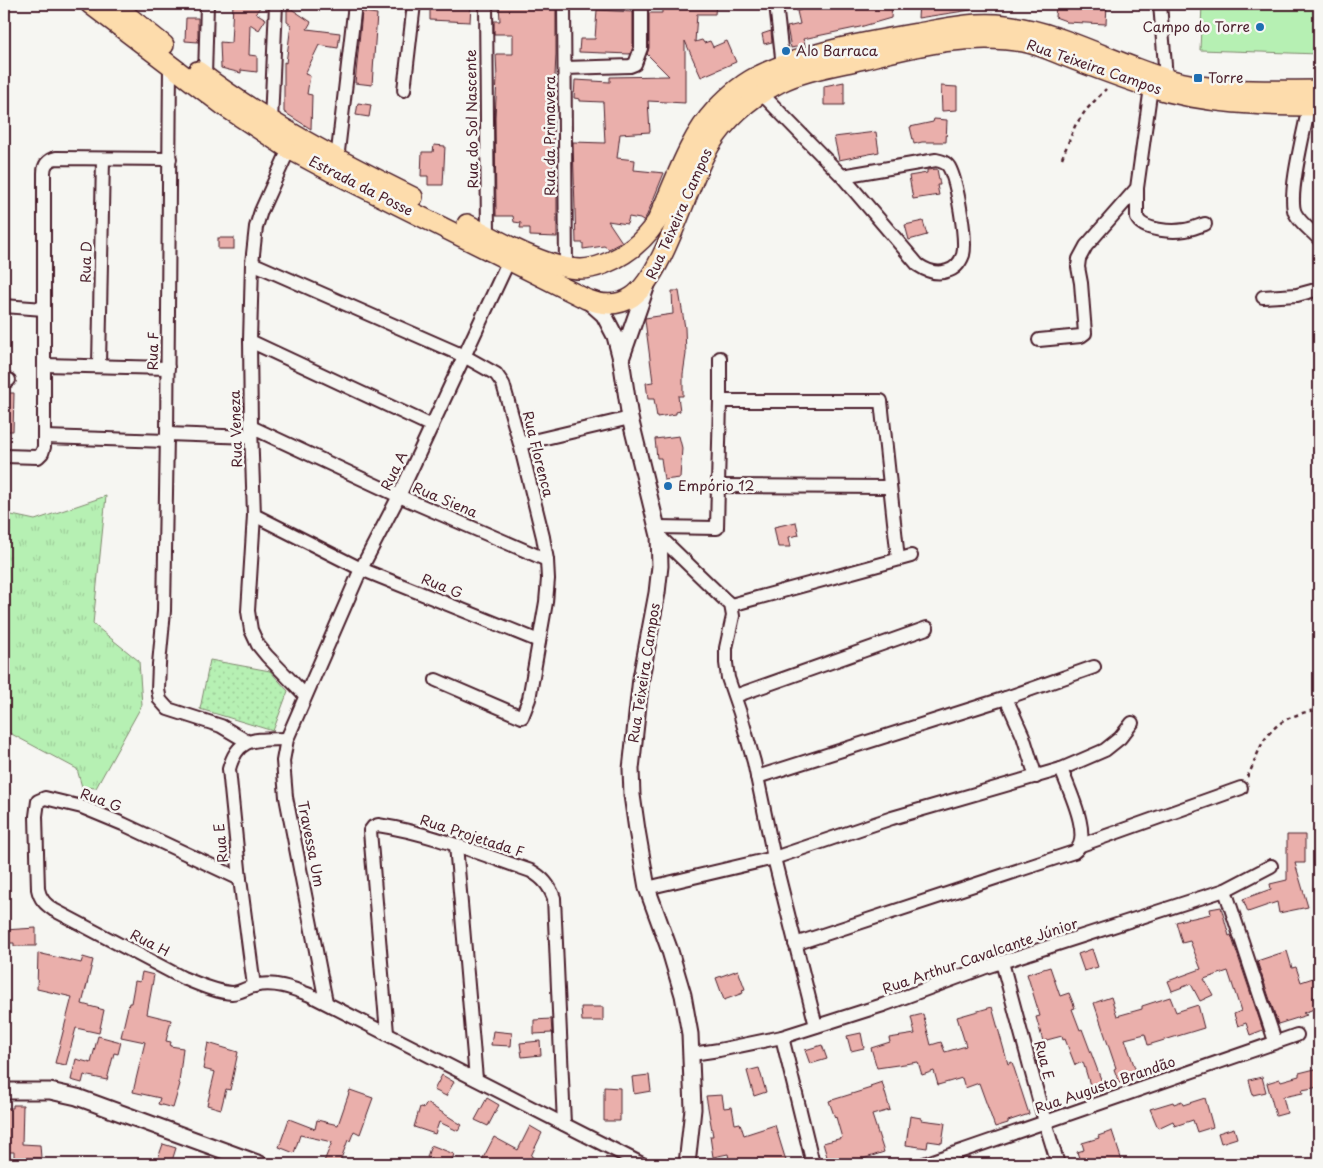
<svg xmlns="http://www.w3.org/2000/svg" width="1323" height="1168" font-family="'Playpen Sans',sans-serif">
<defs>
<pattern id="grass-tufts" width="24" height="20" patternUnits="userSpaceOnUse" patternTransform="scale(1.25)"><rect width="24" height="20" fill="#b6f0b3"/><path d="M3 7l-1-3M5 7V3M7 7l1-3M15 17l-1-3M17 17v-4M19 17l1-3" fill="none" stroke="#9ecd9a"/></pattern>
<pattern id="park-dots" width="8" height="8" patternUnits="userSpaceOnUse" patternTransform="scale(1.25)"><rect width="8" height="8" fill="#b6f0b3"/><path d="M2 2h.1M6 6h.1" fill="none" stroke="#9ecd9a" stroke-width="1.8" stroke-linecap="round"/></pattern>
</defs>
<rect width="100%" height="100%" fill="#f6f6f2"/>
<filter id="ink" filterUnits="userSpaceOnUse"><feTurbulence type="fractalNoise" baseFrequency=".02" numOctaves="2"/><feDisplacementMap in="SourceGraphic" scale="10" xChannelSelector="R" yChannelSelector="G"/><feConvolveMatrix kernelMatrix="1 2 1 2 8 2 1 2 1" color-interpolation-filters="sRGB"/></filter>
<g filter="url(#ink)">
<!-- grass -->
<path fill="url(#grass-tufts)" stroke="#80886f" d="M106,496l-13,128 46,37 3,44 -46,83 -14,-1 -5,-18 -73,-39v-230l3,14 28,6z"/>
<!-- park -->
<path fill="url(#park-dots)" stroke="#80886f" d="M210,660l60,11 18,20 -15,40 -73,-22z"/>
<!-- pitch -->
<path fill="#b6f0b3" stroke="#80886f" d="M1202,4h117v50l-119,-4z"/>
<!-- building -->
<g fill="#eaafab" stroke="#4a1f2b">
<path d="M233,4h29l-6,9 10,6 -7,11 -9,-6 -1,31 8,1v16l-16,-2v3l-20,-5 -1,-26 11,1z"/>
<path d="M430,4h41l-1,18 -40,-2z"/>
<path d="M499,4h51v2h6v48l-2,43 -1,76h4v64l-27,-1v-8h-10l1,-5 -7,-1 -1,-6h-17l-1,-99 2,-38 -1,-25h17v-20h-19v-13h6z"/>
<path d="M662,4h54l-1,10h-18l-2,28 7,-2 2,3 6,-2 3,6 14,-6 9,21 -35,15 -16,-36v62l-37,-2 2,31 -30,2 -3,24 18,2 -1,10 30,3 -17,42 -4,6 -3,-2 -11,-2 -2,7 -19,-3 14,21 -13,7 -5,-3 -21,3v-6h-7l-3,-101 32,1 -2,-41 -23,-1v-2l-6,-1 1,-18 35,2v-5l59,-1 -22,-22 2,-6v-35h13z"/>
<path d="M800,4h92l-1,14 -31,9 -57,12 2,6 -14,3 -4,-21 13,-3 -3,-13 4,-1z"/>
<path d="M919,4h51l1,6 -53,8z"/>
<path d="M1056,4l19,3v-3h32l-1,20 -40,-2v-1l-11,-4z"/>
<path d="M287,6l24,16 -4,7 33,4 -2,15 -19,-3 -14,29 5,2 -3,18 5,1 -1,34 -27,-17v-50l2,1 5,-38 -4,-3z"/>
<path d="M597,10l36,2v35l-3,7 -51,-2 1,-13h15z"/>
<path d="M362,12l15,2 -5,71 -17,-2z"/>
<path d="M186,18h12v24l-13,-1z"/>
<path d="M771,31l1,11 -8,2 -2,-10z"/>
<path d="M844,82v23h-20v-19z"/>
<path d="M941,86l16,1v23l-15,1z"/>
<path d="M358,103l13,2 -2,12 -13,-2z"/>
<path d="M934,119l13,1 -1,22h-24l-8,2 -4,-17 23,-5z"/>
<path d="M876,132l3,20 -40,8 -5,-23z"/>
<path d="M434,145l11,1 -2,39h-15v-9h-7l1,-24h11z"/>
<path d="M937,169l3,16h-3l2,10 -26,4 -4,-23 18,-3v-3z"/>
<path d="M923,221l4,14 -18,5 -4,-15z"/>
<rect x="218" y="238" width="16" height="11"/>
<path d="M672,291h7l6,37 1,26 -3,20v22h-5l2,15 -4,1v2l-19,3 -3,-18h-6l-2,-16 7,-1 -8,-62v-2l28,-4z"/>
<path d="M4,393h10l-1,38h-9z"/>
<path d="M679,436l3,12 -2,30 -16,2 -3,-22h-4l-2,-19z"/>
<path d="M796,522l3,13 -10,2 2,10h-13l-4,-20z"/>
<path d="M1287,835h18v28h-10l13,44 -29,6 -2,-11 -29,10 -5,-13 28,-10 -1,-5 17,-4z"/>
<path d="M1221,907l8,29 2,-1 32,95 -13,5 -4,-12 -8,3 -4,-12 7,-3 -13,-40 -24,8 9,16 -13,6 -9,-17 -19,7 -4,-10 33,-12 -11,-28 -8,2 -6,-21 13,-4v1l22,-5 -1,-5z"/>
<path d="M36,928v18h-22v-3h-10v-13z"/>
<path d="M1092,949l6,18 -14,4 -6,-17z"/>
<path d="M1287,951l5,17 4,-1 5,15 12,-4 6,18 -6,1 4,11 -14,5 4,2 -29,9 -21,-63z"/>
<path d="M38,953l43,10 2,-6 10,3 -11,44 22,6 -5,23 -23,-5 -10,37 -11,-2 17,-66 -35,-8z"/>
<path d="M1050,967l10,29 9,-3 6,15 -3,1 8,21 2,-1 20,53 -12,3 -7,-23 -8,3 -10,-26 -2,1 -1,-4 -19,5 -7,-24 4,-1 -13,-42z"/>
<path d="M738,970l7,19 -3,1 1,3 -19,7 -8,-22z"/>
<path d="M142,972l12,3 -7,39 24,6 -5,21 5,1 -1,4 13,2 -4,35 1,1 -7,24 -15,-4 2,-6 -27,-6 12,-50 -24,-5 8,-34h2l4,-22 5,1z"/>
<path d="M1111,997l6,19 25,-7v-3l28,-9 6,15 22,-7 6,23 -56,17 -3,-11 -20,5 13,38 -19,6 -5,-14 2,-1 -22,-65z"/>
<path d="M581,1007h22v14h-21z"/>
<path d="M992,1007l16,57 4,-2 17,52 -21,7v2l-13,4 -16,-44 -14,5 -3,-10 -24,7 -4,-14 -12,4 -4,-13 -41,6 -6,-20 19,-6 -1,-4 26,-4 -4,-17 12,-3 8,31 10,-3 4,10 21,-6 -9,-29z"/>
<path d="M551,1019l1,14 -18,1v-14z"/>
<path d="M493,1031l19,2 -1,13 -20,-1z"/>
<path d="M861,1033l3,15 -13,3 -4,-15z"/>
<path d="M98,1036l23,6 -3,12 -4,-1 -7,27 -23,-5 -2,8 -11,-3 5,-21 15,4z"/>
<path d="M540,1041l1,14 -19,2 -2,-14z"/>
<path d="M208,1043l30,9 -8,38 -4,-1 -5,20 -14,-4 8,-33 -12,-3z"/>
<path d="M822,1045l5,14 -17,5 -5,-14z"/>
<path d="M759,1068l7,24 -12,4 -7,-25z"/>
<path d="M1319,1068v19l-17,3 1,3 -20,4 4,16 -11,3 -9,-33 13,-4 1,2 18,-5v-3z"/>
<path d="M442,1075l12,7 -8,14 -12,-6z"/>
<path d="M649,1075l2,16 -17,3 -2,-17z"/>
<path d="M1262,1077l4,15 -13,3 -4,-15z"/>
<path d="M882,1082l8,28 -18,5 12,37 -36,12h-19l-6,-21 19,-5 -6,-21 -1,1 -6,-17 42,-13 -1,-2z"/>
<path d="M604,1087l16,1v33h-16z"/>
<path d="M350,1090l23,8 -13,36 -6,-3 -4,10 -2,-1 -9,24h-16l9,-22 -32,-7 -6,18 -15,-6 10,-28 26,10 2,-9 21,5z"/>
<path d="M722,1095l2,13 8,-1 3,17 5,-1 4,12 31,-10 12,39h-57l-2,-10 -15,3 -3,-21h3l-7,-40z"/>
<path d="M487,1098l12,7 -11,21 -13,-6z"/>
<path d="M1205,1098l8,29 -16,5 -4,-12 -18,6 -2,-5 -15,7 -8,-19 23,-7 1,2 8,-3 1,4z"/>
<path d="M427,1103l35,22 -4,6 -19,-9 -4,12 -21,-7 6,-20 4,1z"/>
<path d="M13,1105h10l-1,39 18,1 1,13h-27v-6h-10v-44h9z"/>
<path d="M910,1116l11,2v2l24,3 -3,20 -14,-2 -1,7 -21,-3z"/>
<path d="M530,1126l12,7 -11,23 13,8h-64l14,-27 24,13z"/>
<path d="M1234,1128l3,10 -16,5 -3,-10z"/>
<path d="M1112,1131l11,33h-42l-4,-12 7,-2 -2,-7 17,-5 -1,-2z"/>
<path d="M163,1144l13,4 -5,16h-15z"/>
<path d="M431,1145l23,9 -3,10h-22l2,-6 -4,-1z"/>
</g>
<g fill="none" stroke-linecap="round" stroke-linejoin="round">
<!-- minor casing -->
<g stroke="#4a1f2b" stroke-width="16">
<g id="minor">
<path d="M486,4l2,231"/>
<path d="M564,4l2,263"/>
<path d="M776,4l7,62"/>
<path d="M1160,4l6,74"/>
<path d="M170,65l-3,369 -3,177 -5,53 -1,26 2,10 8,9 53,17 27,16"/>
<path d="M565,68l65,-2 5,-2 6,-16v-44"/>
<path d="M205,76l2,-72"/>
<path d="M404,90l10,-86"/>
<path d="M761,93l81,83 76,89c9,6 19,10 29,6 8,-2 13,-8 16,-16 4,-15 -6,-74 -14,-88 -3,-5 -8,-6 -13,-7l-94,16"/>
<path d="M1309,106c-4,22 -22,90 -14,107 5,10 17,18 24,26"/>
<path d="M271,122l5,-118"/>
<path d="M289,149l-28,62 -5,16 -4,36 -2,78 1,86 3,88 -6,96 3,19 7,15 9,11 38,39"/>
<path d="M337,160l18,-156"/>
<path d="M1137,188v30c6,13 36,14 48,12 7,-1 13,-4 20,-6"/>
<path d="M252,263l212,93 32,18 7,10 17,60 23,93 4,23 1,19 -2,23 -17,97 -7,18 -86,-37"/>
<path d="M1263,297l34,-2 22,-6"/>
<path d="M4,306l40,3"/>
<path d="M1039,340l42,-4 4,-3 -4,-50 -3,-16 1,-8 7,-13 51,-58 14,-101"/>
<path d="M250,341l182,85"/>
<path d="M44,365l124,3"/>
<path d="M99,365l4,-206"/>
<path d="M4,379l5,1"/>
<path d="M720,401h161l17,158"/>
<path d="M251,427l148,69 148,64"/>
<path d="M167,434l84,3"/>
<path d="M45,437l122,4"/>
<path d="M520,444l110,-26"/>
<path d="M4,456l34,1 4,-4 2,-6v-274c0,-9 4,-13 12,-15l114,1"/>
<path d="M718,486l172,1"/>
<path d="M254,515l107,54 178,72"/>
<path d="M657,527l60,1 3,-127v-43"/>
<path d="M659,536l65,63 7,6 2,11 -7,32v15l2,15 12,35 14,49 20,96 42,168"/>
<path d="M731,605l180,-49"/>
<path d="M735,696l192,-68"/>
<path d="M1006,698l88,-31"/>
<path d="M757,777l249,-79 17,38 13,41"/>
<path d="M456,845l20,234"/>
<path d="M1081,845l160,-57"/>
<path d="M240,879l-117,-55 -41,-17 -37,-9 -7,3 -2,15 2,73c2,10 7,15 16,21l129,68c16,6 32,14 49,15 8,0 14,-5 22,-7 20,-5 38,2 56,9l332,169"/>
<path d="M647,888l127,-30 118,-40 169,-49 44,-19 15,-12 12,-15"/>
<path d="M1225,890l50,151"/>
<path d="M795,944l279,-92c20,-13 -6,-64 -13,-83"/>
<path d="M1002,962l43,160 13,42"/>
<path d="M254,986l-14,-107 -11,-110c9,-34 28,-29 58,-30"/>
<path d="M326,1002l-40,-205 -3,-36 4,-22 74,-170 38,-73 110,-236"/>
<path d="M387,1033l-17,-202 3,-4 5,-2c52,8 103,29 153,46 12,7 18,14 23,27l10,226"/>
<path d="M782,1037l31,127"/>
<path d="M692,1054l27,-4 63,-13 101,-32 100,-37 242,-78 46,-24"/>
<path d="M924,1164l373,-129"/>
</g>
</g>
<!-- tertiary casing -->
<g stroke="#4a1f2b" stroke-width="19">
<g id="tertiary">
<path d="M586,299l18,16 11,21 6,23 9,59 29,118 1,30 -3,27 -16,85 -10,91 1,26 5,35 10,58 23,63 13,44 7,39 3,75 -6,55"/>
<path d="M621,359l27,-77"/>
<path d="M4,1091h46l27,6 183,67"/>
</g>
</g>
<!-- primary casing -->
<g stroke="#4a1f2b" stroke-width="22">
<g id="primary">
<path d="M90,4l134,102 65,43 43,23 254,127c15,6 31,8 46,-2 31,-21 54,-107 73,-143 17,-31 42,-55 74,-71 24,-12 50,-16 76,-22 55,-13 111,-29 168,-19 17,3 33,11 49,17 26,10 52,20 78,28 55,17 112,19 169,19"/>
<path d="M113,4l51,41"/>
<path d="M198,71c67,51 140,89 215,126"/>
<path d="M467,224c31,16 80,45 114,45 8,0 15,-2 23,-5 23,-9 39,-22 53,-43 17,-36 31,-82 58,-111 13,-14 27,-27 45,-35 47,-23 106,-33 158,-42 28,-5 58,-12 87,-8 57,7 108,38 163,54 49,14 101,11 151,11"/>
</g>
</g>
<!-- path -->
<g stroke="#4a1f2b" stroke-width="2.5" stroke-dasharray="4 4" stroke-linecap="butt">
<path d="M1062,158l13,-32 11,-16 20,-21"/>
<path d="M1247,777c8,-13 11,-30 21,-42 13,-17 32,-22 51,-26"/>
</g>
<!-- minor -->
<use href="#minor" stroke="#f6f6f2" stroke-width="12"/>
<!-- tertiary -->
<use href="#tertiary" stroke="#f6f6f2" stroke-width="15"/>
<!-- primary -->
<use href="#primary" stroke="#fddcac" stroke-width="19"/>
</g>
</g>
<!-- markers -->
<g fill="#1f6fb2" stroke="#f6f6f2" stroke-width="2">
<circle cx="1260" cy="27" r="5"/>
<circle cx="786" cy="51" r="5"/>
<rect x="1193" y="73" width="10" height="10" rx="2.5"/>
<circle cx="668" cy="486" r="5"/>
</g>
<g text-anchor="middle" stroke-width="5" stroke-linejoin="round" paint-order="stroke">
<!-- poi labels -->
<g font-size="14" fill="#4a1f2b" stroke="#f6f6f2" text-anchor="start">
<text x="1250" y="32" text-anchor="end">Campo do Torre</text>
<text x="796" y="56">Alo Barraca</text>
<text x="1208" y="83">Torre</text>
<text x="678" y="491">Empório 12</text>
</g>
<!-- street labels -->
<g font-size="14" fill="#4a1f2b" stroke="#f6f6f2">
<text transform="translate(1094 67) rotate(19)" y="5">Rua Teixeira Campos</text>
<text transform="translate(472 119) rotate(-91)" y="5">Rua do Sol Nascente</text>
<text transform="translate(550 136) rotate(-90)" y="5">Rua da Primavera</text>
<text transform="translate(361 186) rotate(27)" y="5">Estrada da Posse</text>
<text transform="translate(679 214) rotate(-66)" y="5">Rua Teixeira Campos</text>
<text transform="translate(86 262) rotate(-89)" y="5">Rua D</text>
<text transform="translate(153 351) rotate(-89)" y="5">Rua F</text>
<text transform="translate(236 429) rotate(-92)" y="5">Rua Veneza</text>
<text transform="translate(538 454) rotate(76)" y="5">Rua Florenca</text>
<text transform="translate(394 471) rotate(-64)" y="5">Rua A</text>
<text transform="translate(445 500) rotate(23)" y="5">Rua Siena</text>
<text transform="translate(442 586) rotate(22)" y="5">Rua G</text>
<text transform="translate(644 673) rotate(-81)" y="5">Rua Teixeira Campos</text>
<text transform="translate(101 800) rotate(20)" y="5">Rua G</text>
<text transform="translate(472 836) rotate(18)" y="5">Rua Projetada F</text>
<text transform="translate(221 843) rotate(-96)" y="5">Rua E</text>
<text transform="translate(311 844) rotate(79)" y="5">Travessa Um</text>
<text transform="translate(150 943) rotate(27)" y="5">Rua H</text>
<text transform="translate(980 956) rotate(-19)" y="5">Rua Arthur Cavalcante Júnior</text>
<text transform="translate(1044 1060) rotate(75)" y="5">Rua E</text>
<text transform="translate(1105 1085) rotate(-19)" y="5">Rua Augusto Brandão</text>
</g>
</g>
<!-- margin -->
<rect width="1323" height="1168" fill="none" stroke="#f6f6f2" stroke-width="20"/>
<rect x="10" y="10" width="1303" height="1148" fill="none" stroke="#4a1f2b" stroke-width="2" filter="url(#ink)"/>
</svg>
